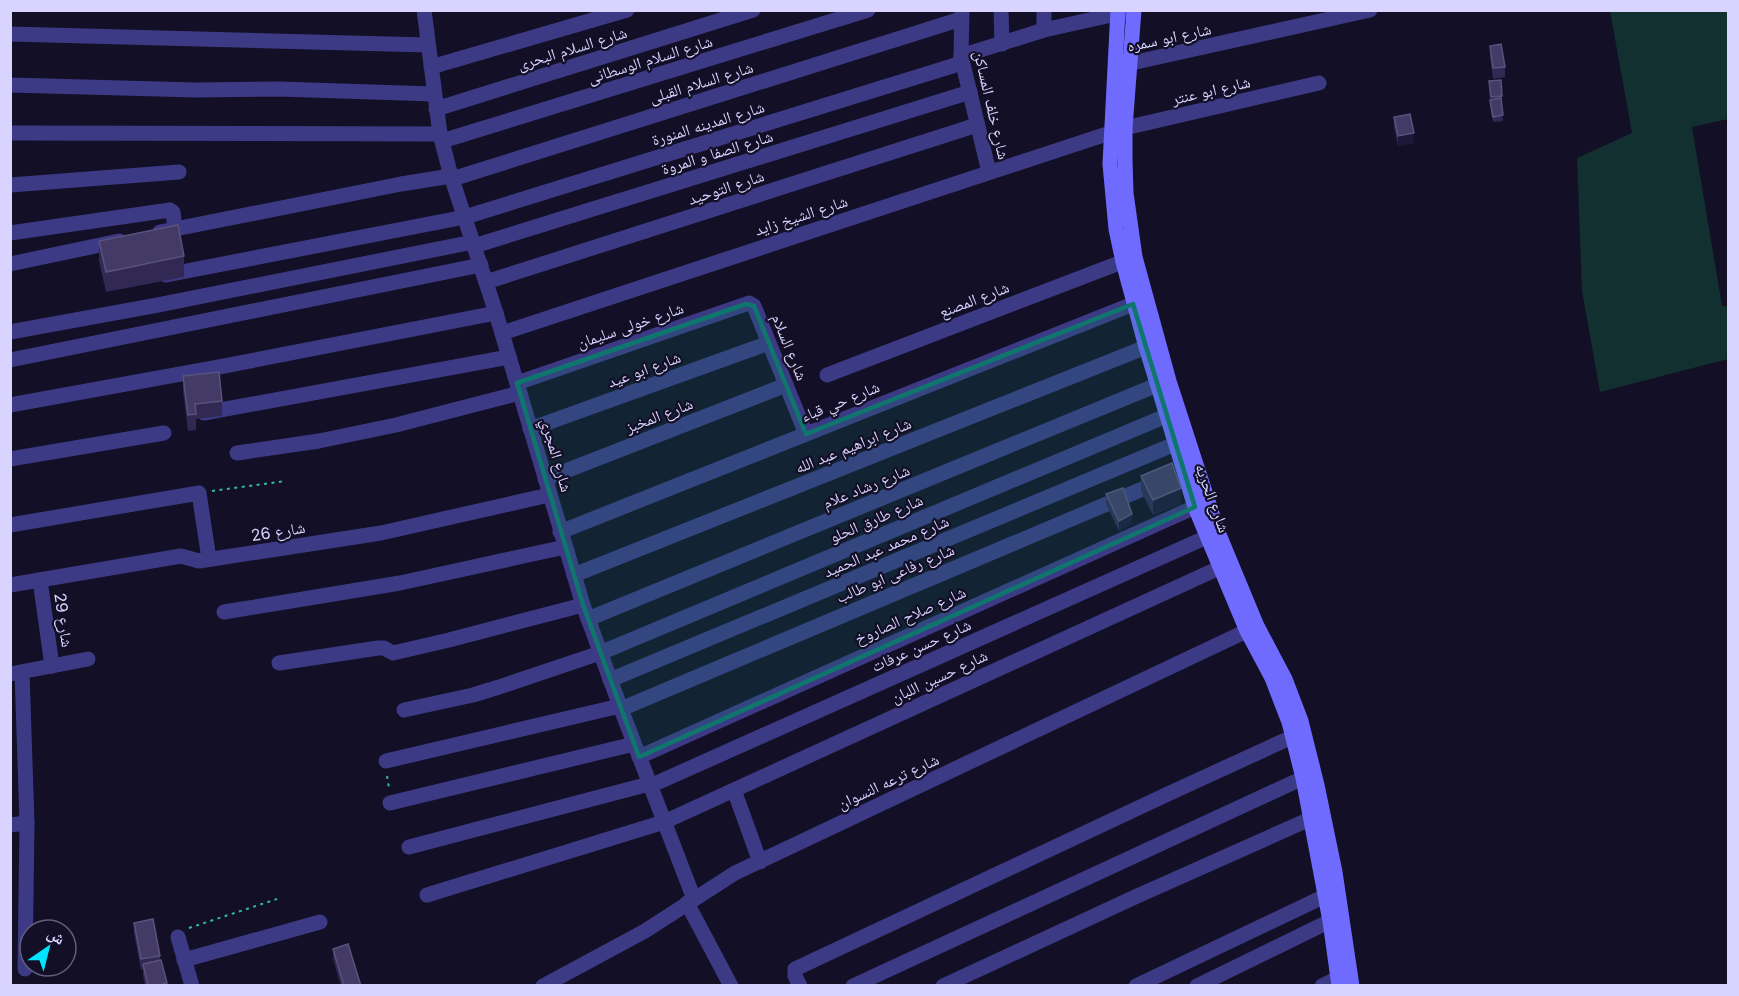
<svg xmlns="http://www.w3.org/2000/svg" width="1739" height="996" font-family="Inter,'Noto Naskh Arabic',sans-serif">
<rect width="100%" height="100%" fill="#130f26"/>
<!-- green -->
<path fill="#12302f" d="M1610,11h118v108l-36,8 30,179h6v53l-128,33 -18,-101 -5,-133 55,-25z"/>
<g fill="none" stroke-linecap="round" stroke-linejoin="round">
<!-- path -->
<g stroke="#2fb8b0" stroke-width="2" stroke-dasharray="3 4.5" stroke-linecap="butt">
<path d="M212,491l74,-10"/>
<path d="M387,776l2,12"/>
<path d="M189,928l88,-29"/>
</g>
<!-- minor -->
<g stroke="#3d3a85" stroke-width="15">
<path d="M424,10l16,124 11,42 45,137 87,292 38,104 73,190"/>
<path d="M1001,10l1,34"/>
<path d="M1044,10v20"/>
<path d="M962,11l-1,45 28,116"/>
<path d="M10,34l418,11"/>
<path d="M961,56l83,-26 90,-20"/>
<path d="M1118,66l252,-56"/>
<path d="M431,67l196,-57"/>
<path d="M10,85l186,5 83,-1 155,5"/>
<path d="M436,109l317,-99"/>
<path d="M10,133l430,1"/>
<path d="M442,141l426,-131"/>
<path d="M452,179l509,-160"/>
<path d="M10,185l169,-13"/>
<path d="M160,232l241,-48 50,-8"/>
<path d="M10,233l160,-23 3,2 2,17"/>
<path d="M474,246l496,-154"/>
<path d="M10,264l109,-23"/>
<path d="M166,275l299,-58 497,-154"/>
<path d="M486,282l491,-157"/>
<path d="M10,332l148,-27 315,-63"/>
<path d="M502,333l623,-205 194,-45"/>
<path d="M10,360l471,-95"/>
<path d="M827,375l308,-118"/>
<path d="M517,383l232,-80 5,3 52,128"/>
<path d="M10,405l209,-38 277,-54"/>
<path d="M204,413l305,-56"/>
<path d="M530,429l239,-86"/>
<path d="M237,453l82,-12 77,-16 124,-32"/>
<path d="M10,459l154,-26"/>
<path d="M545,479l241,-94"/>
<path d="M10,525l189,-32 10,66"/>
<path d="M560,532l573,-228"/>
<path d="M574,575l572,-228"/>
<path d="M40,580l12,86"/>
<path d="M10,585l171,-29 18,5 182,-28 168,-38"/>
<path d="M224,612l176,-29 165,-36"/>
<path d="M588,619l569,-234"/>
<path d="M279,663l99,-15h6l9,5 56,-13 134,-35"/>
<path d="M22,672l5,151 -2,146"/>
<path d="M10,674l78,-15"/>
<path d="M610,680l565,-236"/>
<path d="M621,709l538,-227"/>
<path d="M404,710l69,-15 26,-8 101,-34 566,-237"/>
<path d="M639,757l556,-250"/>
<path d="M386,761l234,-55"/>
<path d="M650,786l557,-249"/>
<path d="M734,790l26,72"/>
<path d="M390,803l244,-59"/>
<path d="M10,825l17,-2"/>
<path d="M409,847l240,-63"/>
<path d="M427,895l237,-73 566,-259"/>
<path d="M687,903l44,83"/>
<path d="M178,937l14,49"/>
<path d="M184,960l136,-38"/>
<path d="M543,986l102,-55 90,-58 522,-247"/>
<path d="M800,986l-5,-10v-7l375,-176 122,-56"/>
<path d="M853,986l450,-208"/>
<path d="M943,986l192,-89 175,-78"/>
<path d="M1136,986l189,-90"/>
<path d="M1197,986l133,-65"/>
<path d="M1322,986l16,-8"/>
</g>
<!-- secondary -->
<g stroke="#6f6bff" stroke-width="15">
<path d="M1118,10l-8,154 6,65 7,33 23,85 49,160 52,124 25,47 17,44 14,56 27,143 9,65"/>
<path d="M1134,10l-9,118v32l1,33 9,64 34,124 49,151 39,94 28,53 16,42 16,64 18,87 17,114"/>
</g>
</g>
<!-- wall -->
<g fill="#312854">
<path d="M1490,46l15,21v10l-12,2 -3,-23z"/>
<path d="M1489,81l13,15v5h-1l2,20 -10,1 -3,-17z"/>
<path d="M1394,117l20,26 -16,3 -4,-19z"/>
<path d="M99,241l85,15v21l-78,15 -7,-31z"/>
<path d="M183,376l39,25v15l-26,3v11l-8,1 -5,-40z"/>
<path d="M1141,476l40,28 -28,11 -12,-24z"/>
<path d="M1106,494l26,30 -13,7 -13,-27z"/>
<path d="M134,923l26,33v4l7,26h-22l-2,-11v-6l-2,1 -7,-37z"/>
<path d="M333,949l28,37h-20l-8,-27z"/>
</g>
<!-- shaded-wall -->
<g fill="#1d163a">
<path d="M1414,133v10l-16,3v-10z"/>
<path d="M1181,488v16l-28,11v-15z"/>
<path d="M1132,514v10l-13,7v-10z"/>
</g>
<!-- building -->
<g fill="#433a66" stroke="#5a527e" stroke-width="1.5">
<path d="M1501,44l4,23 -12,1 -3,-22z"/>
<path d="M1501,80l1,16 -11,1 -2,-16z"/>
<path d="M1501,98l2,17 -10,2 -3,-17z"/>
<path d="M1410,114l4,19 -16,3 -4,-19z"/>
<path d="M178,225l6,31 -78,16 -7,-31z"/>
<path d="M219,372l3,29 -27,3 1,10 -8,1 -5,-39z"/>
<path d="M1172,463l9,25 -28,12 -12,-24z"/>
<path d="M1123,488l9,26 -13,7 -13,-27z"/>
<path d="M153,919l7,37 -19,3 -7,-36z"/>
<path d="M348,944l13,42h-17l-11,-37z"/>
<path d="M161,960l6,23 -11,3h-8l-5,-22z"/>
</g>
<!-- marked area -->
<path fill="#0f766e" fill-opacity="0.2" stroke="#0f766e" stroke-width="4.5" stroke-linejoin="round" d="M746,304l8,2 52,128 327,-130 62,203 -556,250 -56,-152 -66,-222z"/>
<g text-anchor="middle" stroke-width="4.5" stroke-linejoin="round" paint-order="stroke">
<!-- street labels -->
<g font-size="16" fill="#d9d4ff" stroke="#130f26">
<text transform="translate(1169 37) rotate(-12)" y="6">شارع ابو سمره</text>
<text transform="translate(572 48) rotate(-17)" y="6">شارع السلام البحرى</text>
<text transform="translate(650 59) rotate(-17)" y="6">شارع السلام الوسطانى</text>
<text transform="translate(701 82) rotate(-17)" y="6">شارع السلام القبلى</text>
<text transform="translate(1211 90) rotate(-13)" y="6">شارع ابو عنتر</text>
<text transform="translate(992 105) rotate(77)" y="6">شارع خلف المساكن</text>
<text transform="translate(708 123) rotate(-17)" y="6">شارع المدينه المنورة</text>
<text transform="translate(717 152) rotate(-17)" y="6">شارع الصفا و المروة</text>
<text transform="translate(726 187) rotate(-18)" y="6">شارع التوحيد</text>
<text transform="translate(801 215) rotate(-18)" y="6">شارع الشيخ زايد</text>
<text transform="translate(974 299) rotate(-21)" y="6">شارع المصنع</text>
<text transform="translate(630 325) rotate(-19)" y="6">شارع خولى سليمان</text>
<text transform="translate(790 347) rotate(68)" y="6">شارع السلام</text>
<text transform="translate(644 369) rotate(-20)" y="6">شارع ابو عيد</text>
<text transform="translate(840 401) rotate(-22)" y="6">شارع حي قباء</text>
<text transform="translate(659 415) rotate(-21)" y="6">شارع المخبز</text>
<text transform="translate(853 445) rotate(-22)" y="6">شارع ابراهيم عبد الله</text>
<text transform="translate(557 455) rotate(74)" y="6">شارع المجري</text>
<text transform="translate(866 486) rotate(-22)" y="6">شارع رشاد علام</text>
<text transform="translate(1213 498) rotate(70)" y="6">شارع الحريه</text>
<text transform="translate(876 518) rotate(-23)" y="6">شارع طارق الحلو</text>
<text transform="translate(278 531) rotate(-9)" y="6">شارع 26</text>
<text transform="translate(886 546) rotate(-23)" y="6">شارع محمد عبد الحميد</text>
<text transform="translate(895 573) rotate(-23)" y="6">شارع رفاعى ابو طالب</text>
<text transform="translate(910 615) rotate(-24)" y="6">شارع صلاح الصاروخ</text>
<text transform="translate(64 620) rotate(82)" y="6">شارع 29</text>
<text transform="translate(921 645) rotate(-24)" y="6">شارع حسن عرفات</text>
<text transform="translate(939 676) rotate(-25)" y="6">شارع حسين اللبان</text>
<text transform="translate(888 781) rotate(-25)" y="6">شارع ترعه النسوان</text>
</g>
</g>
<!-- border -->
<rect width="1739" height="996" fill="none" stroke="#d9d4ff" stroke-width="24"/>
<!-- north arrow -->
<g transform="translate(48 948) rotate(35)"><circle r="28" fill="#130f26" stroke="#625e7d" stroke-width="1.5"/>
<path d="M0-4.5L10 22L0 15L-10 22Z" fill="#00e5ff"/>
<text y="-9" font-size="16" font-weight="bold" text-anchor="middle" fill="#d9d4ff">ش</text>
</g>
</svg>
